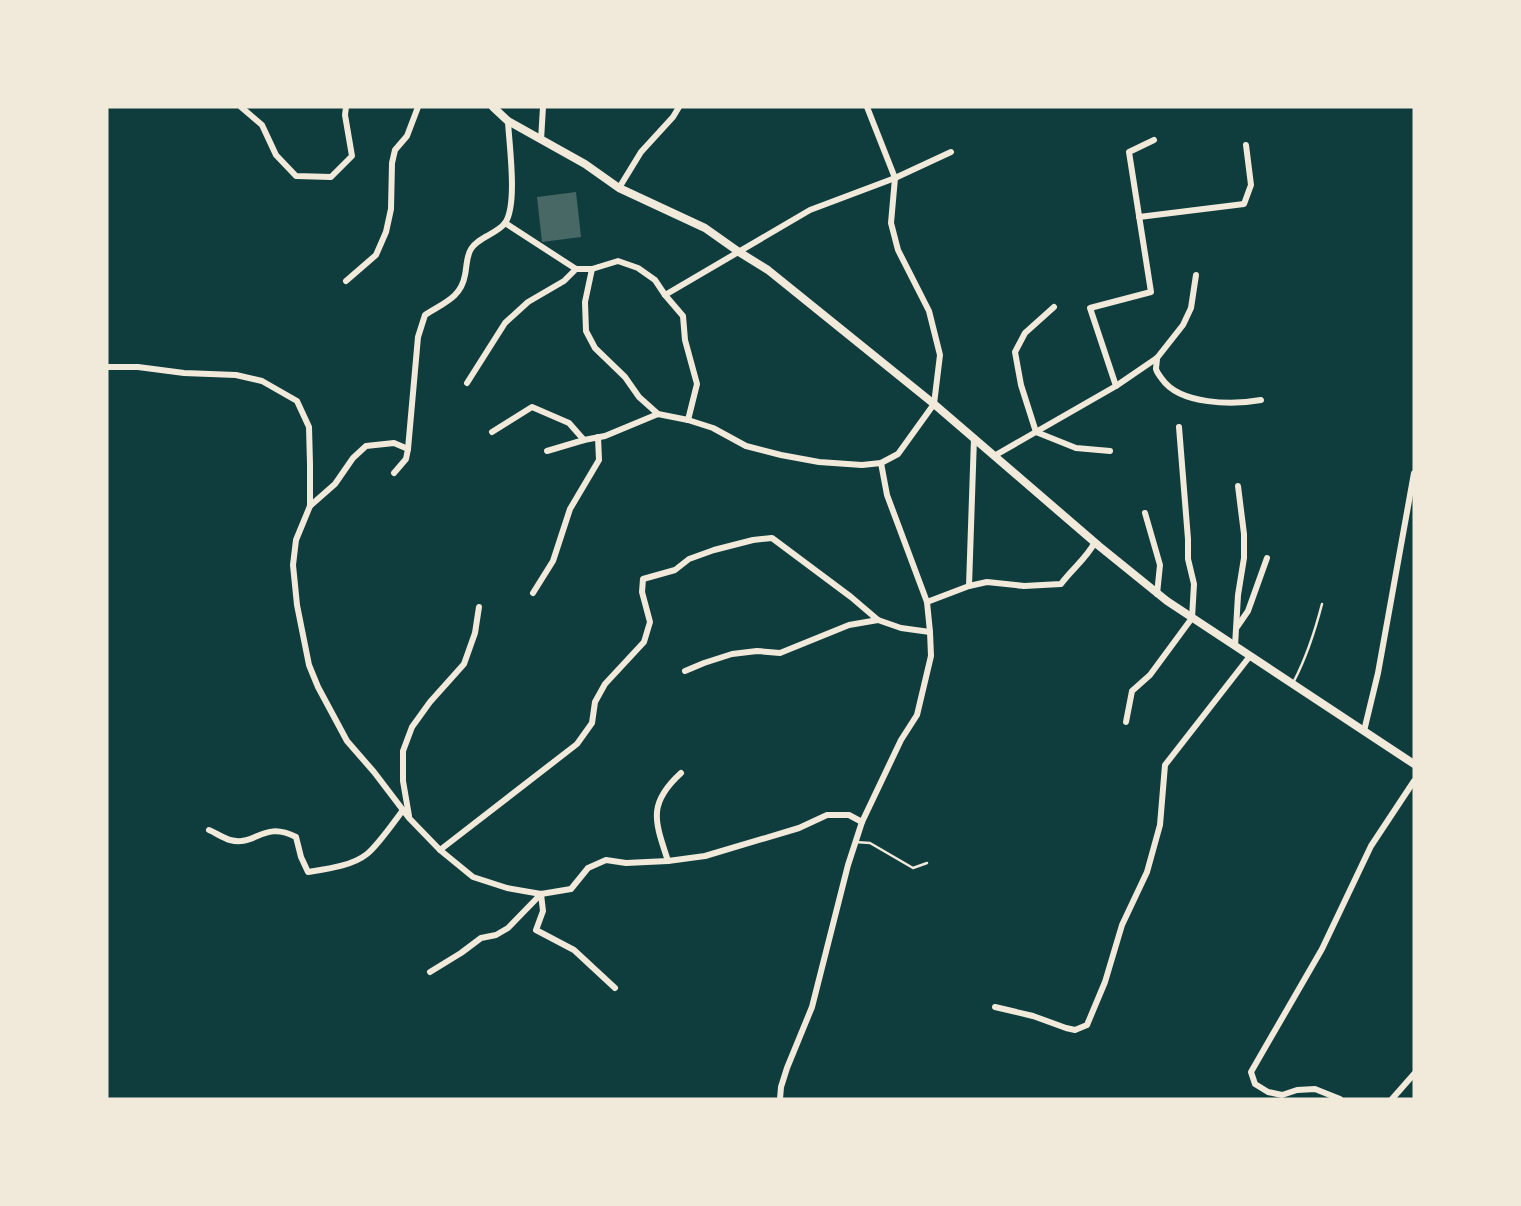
<svg xmlns="http://www.w3.org/2000/svg" width="1521" height="1206" font-family="Arial,sans-serif">
<rect width="100%" height="100%" fill="#0f3d3e"/>
<!-- building -->
<path fill="#486865" d="M576,192l5,45 -39,5 -5,-45z"/>
<g fill="none" stroke-linecap="round" stroke-linejoin="round">
<!-- service -->
<g stroke="#f1e9da" stroke-width="2.5">
<path d="M1294,681c13,-25 21,-50 28,-77"/>
<path d="M855,842l15,1 43,25 14,-5"/>
</g>
<!-- minor -->
<g stroke="#f1e9da" stroke-width="6">
<path d="M241,107l21,18 14,30 20,21 35,1 21,-21 -7,-41 1,-8"/>
<path d="M541,140l2,-33"/>
<path d="M619,188l22,-36 32,-35 6,-10"/>
<path d="M1139,217l105,-13 7,-19 -5,-40"/>
<path d="M505,223l71,46h16l26,-8 20,7 17,12 10,15 145,-85 85,-32 56,-26"/>
<path d="M592,269l-7,33 1,29 9,17 30,29 14,20 19,17"/>
<path d="M346,281l30,-26 10,-23 5,-23 1,-46 3,-13 12,-14 11,-29"/>
<path d="M665,295l18,21 2,24 12,44 -9,36"/>
<path d="M1054,307l-29,26 -10,19 6,33 15,47 40,16 34,3"/>
<path d="M1157,358c0,4 -1,8 -1,11 1,4 4,7 6,10 18,26 71,26 99,21"/>
<path d="M107,367h31l46,6 52,2 26,6 35,20 12,26 1,37v42l-14,34 -3,25 4,40 12,60 9,22 29,54 27,31 35,46 31,32 33,27 34,11 34,6 30,-5 17,-21 18,-8 20,3 42,-2 37,-5 94,-28 28,-13h22l13,7"/>
<path d="M467,383l38,-60 23,-21 36,-21 12,-12"/>
<path d="M1116,386l-26,-78 61,-16 -22,-140 25,-12"/>
<path d="M492,432l40,-25 37,16 15,17"/>
<path d="M408,449l10,-112 7,-22c18,-12 36,-17 40,-40 2,-9 1,-18 6,-26 7,-12 26,-15 34,-26 13,-18 4,-79 3,-102"/>
<path d="M547,451l37,-11 21,-4 53,-22 30,6 25,8 33,18 35,9 38,7 43,3 19,-2 17,-9 36,-50 6,-49 -11,-44 -31,-61 -7,-27 4,-45 -28,-71"/>
<path d="M994,456l122,-70 41,-28 26,-33 8,-17 5,-33"/>
<path d="M310,506l25,-22 18,-26 13,-12 28,-3 14,6 -2,10 -12,14"/>
<path d="M1145,513l15,52 -3,29"/>
<path d="M969,586l5,-148"/>
<path d="M533,593l20,-32 17,-52 29,-49 -1,-23"/>
<path d="M927,602l42,-16 18,-4 37,4 37,-2c11,-15 25,-25 34,-42"/>
<path d="M1237,627l11,-16 19,-53"/>
<path d="M1235,646l3,-51 6,-37v-24l-6,-48"/>
<path d="M685,671l19,-8 28,-9 25,-3 23,2 69,-28 29,-5"/>
<path d="M1126,722l6,-31 18,-16 42,-57 2,-34 -6,-25v-20l-9,-112"/>
<path d="M1364,731l14,-58 36,-200"/>
<path d="M409,816l-6,-35v-30l9,-24 18,-25 34,-38 11,-31 4,-26"/>
<path d="M209,830c7,3 14,8 21,10 26,7 33,-20 66,-3l5,20 7,15c19,-3 44,-6 59,-18 11,-9 27,-32 36,-44"/>
<path d="M440,850l137,-106 15,-21 3,-21 10,-18 39,-42 6,-20 -8,-30 1,-13 32,-9 14,-11 25,-9 39,-10 19,-2 79,59 27,23 23,8 29,4"/>
<path d="M668,861c-13,-40 -21,-57 13,-88"/>
<path d="M541,894l2,17 -7,19 38,20 41,38"/>
<path d="M430,972l31,-19 20,-15 15,-3 12,-7 33,-34"/>
<path d="M995,1007l38,9 33,12 9,2 12,-5 18,-43 17,-57 25,-53 13,-47 5,-60 85,-109"/>
<path d="M780,1099l1,-12 6,-19 25,-61 36,-142 14,-43 39,-82 16,-25 14,-59 -1,-24 -3,-30 -40,-107 -6,-32"/>
<path d="M1340,1099l-25,-10 -18,1 -15,5 -14,-3 -13,-8 -4,-12 71,-123 49,-103 43,-65"/>
<path d="M1392,1099l22,-25"/>
</g>
<!-- tertiary -->
<path stroke="#f1e9da" stroke-width="8" d="M493,107l15,14 77,43 34,24 86,40 34,24 29,18 166,134 165,142 68,55 247,163"/>
</g>
<!-- border -->
<rect width="1521" height="1206" fill="none" stroke="#f1e9da" stroke-width="217"/>
</svg>
